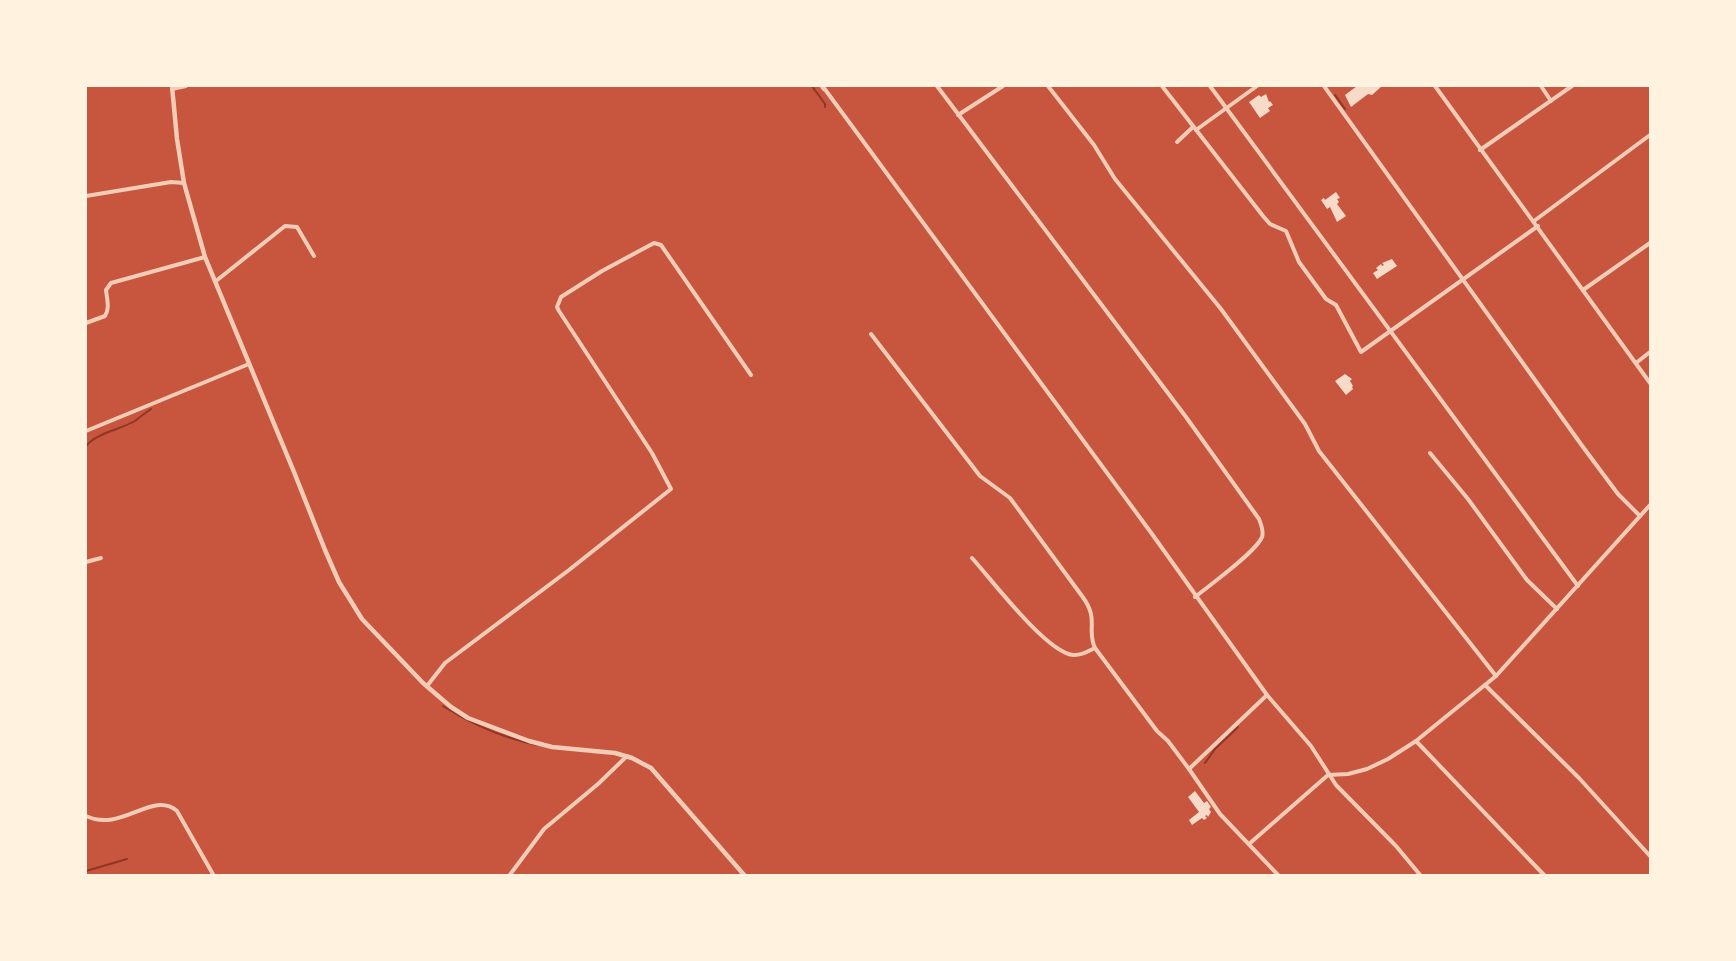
<svg xmlns="http://www.w3.org/2000/svg" width="1736" height="961" font-family="'Roboto Condensed',sans-serif">
<rect width="100%" height="100%" fill="#c8553d"/>
<g fill="none" stroke-linecap="round" stroke-linejoin="round">
<!-- stream -->
<g stroke="#8f3625" stroke-width="2">
<path d="M812,86l13,18v3"/>
<path d="M1335,95l10,14"/>
<path d="M86,446c11,-13 33,-16 49,-25 5,-4 10,-8 16,-12"/>
<path d="M443,706c28,18 61,32 94,39"/>
<path d="M1205,763l10,-14 23,-22"/>
<path d="M86,871l41,-12"/>
</g>
</g>
<!-- building -->
<g fill="#f7dbc8">
<path d="M1357,86h25l-10,9 -4,-1 -17,13 -6,-12z"/>
<path d="M1266,94l3,8 1,-1 3,4 -5,3 2,3 -10,7 -11,-16 10,-7 2,2z"/>
<path d="M1336,192l4,6 -3,1 2,3 -2,2 9,12 -9,6 -7,-15 -3,2 -6,-9 3,-2 1,2z"/>
<path d="M1392,259l5,7 -20,13 -4,-6 5,-3 -2,-2 5,-4 1,2 2,-1 -2,-2z"/>
<path d="M1345,374l7,5 -2,2 3,5 -1,1 1,2 -7,6 -11,-14z"/>
<path d="M1195,791l9,12 3,-2 4,6 -2,2 2,3 -3,5 -1,-2 -2,1 2,2 -3,2 -2,-2 -10,7 -3,-5 10,-8 -11,-15z"/>
</g>
<g fill="none" stroke-linecap="round" stroke-linejoin="round">
<!-- minor -->
<g stroke="#f1ccb7" stroke-width="4">
<path d="M937,86l249,331 73,102c2,5 5,12 3,18 -6,15 -52,48 -67,60"/>
<path d="M1048,86l46,59 21,34 106,130 84,115 14,27 177,225"/>
<path d="M1162,86l101,130 7,8 16,7 13,31 27,37 10,6 25,47 177,-126"/>
<path d="M1210,86l368,500"/>
<path d="M1324,86l259,361 35,47 22,22"/>
<path d="M1435,86l215,297"/>
<path d="M1541,86l10,15"/>
<path d="M824,88l328,446 115,161 44,51 25,39 60,61 25,30"/>
<path d="M172,89l14,-3"/>
<path d="M958,115l45,-29"/>
<path d="M1196,130l61,-44"/>
<path d="M1177,142l16,-15"/>
<path d="M1480,150l92,-64"/>
<path d="M86,196l85,-14 13,1"/>
<path d="M1534,221l116,-86"/>
<path d="M216,281l69,-55 12,1 17,29"/>
<path d="M1583,290l67,-47"/>
<path d="M86,323l19,-7c5,-8 2,-16 1,-26l5,-7 94,-26"/>
<path d="M871,334l109,142 30,22 72,98c18,24 4,33 13,52l62,83 11,10 21,28 78,-74"/>
<path d="M1636,363l14,-11"/>
<path d="M86,431l163,-67"/>
<path d="M1430,453l38,46 59,81 30,29"/>
<path d="M972,558c20,22 74,94 101,97 8,1 16,-4 22,-7"/>
<path d="M86,562l15,-4"/>
<path d="M1485,685l94,93 71,78"/>
<path d="M427,686l18,-23 124,-93 102,-81 -19,-36 -93,-142 -2,-4 4,-10 41,-26 52,-28 7,2 90,130"/>
<path d="M1416,741l129,135"/>
<path d="M1189,769l31,45 59,62"/>
<path d="M86,816c36,17 66,-26 91,-5l37,65"/>
<path d="M1249,844l79,-69 20,-1 19,-5 21,-10 28,-18 80,-65 154,-171"/>
<path d="M509,876l35,-47 54,-45 29,-28"/>
</g>
<!-- tertiary -->
<g stroke="#f1ccb7" stroke-width="4.5">
<path d="M172,86l5,53 7,44 21,74 89,215 31,78 14,32 23,37 61,64 28,24 17,11 61,23 23,6 63,6 17,5 19,10 94,108"/>
<path d="M822,86l2,3"/>
</g>
</g>
<!-- border -->
<rect width="1736" height="961" fill="none" stroke="#fff3e0" stroke-width="174"/>
</svg>
